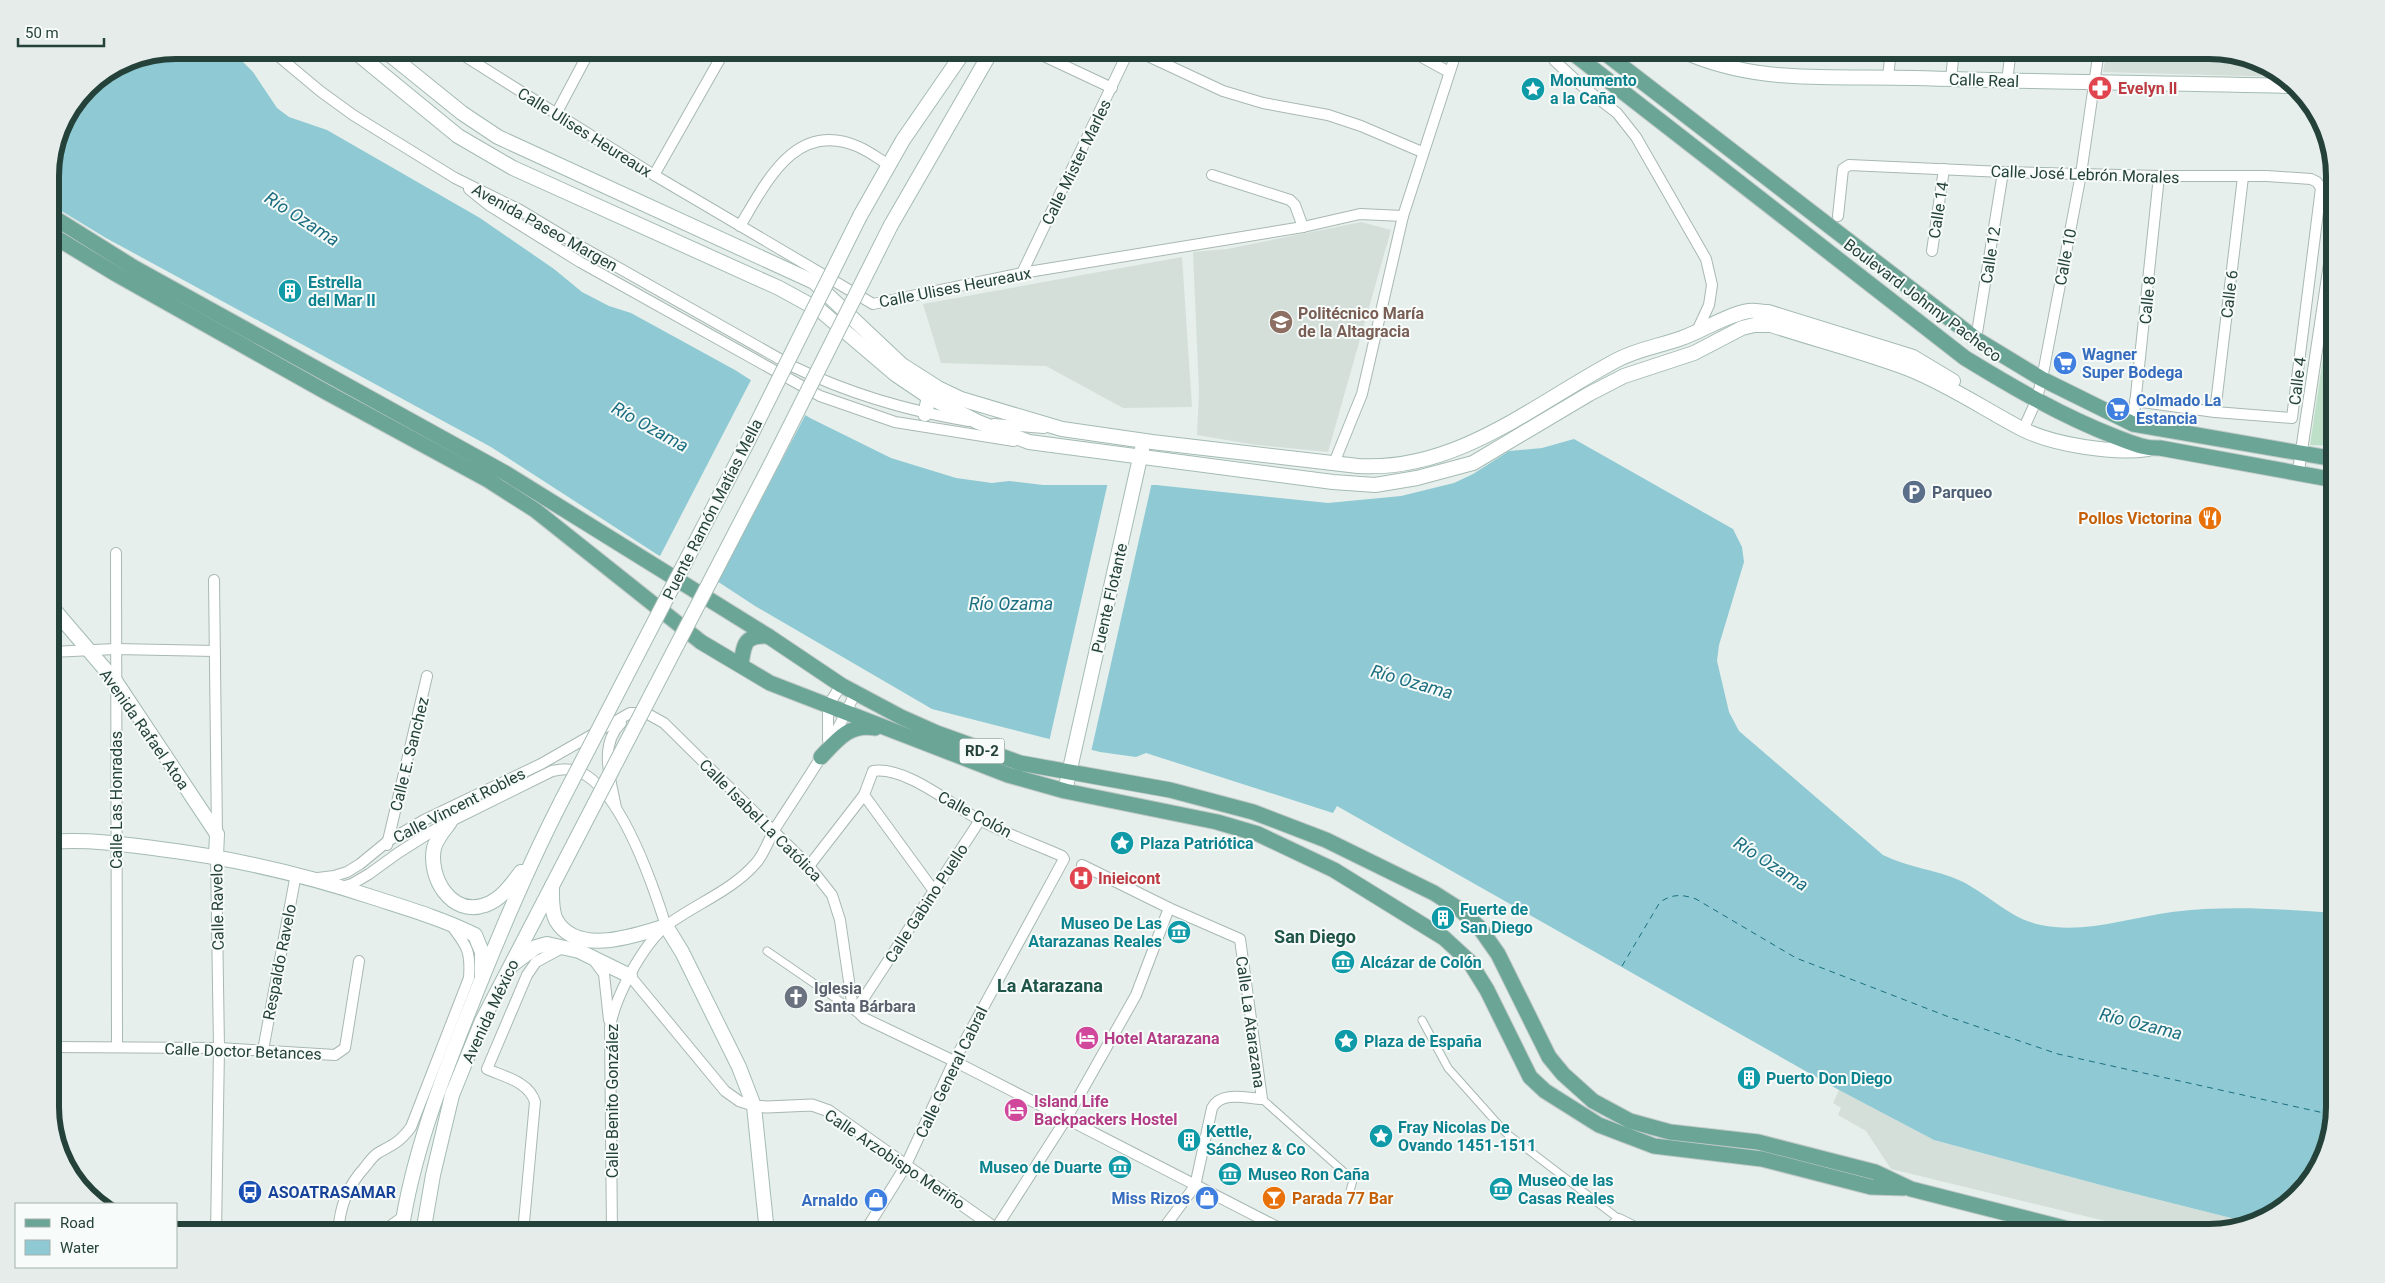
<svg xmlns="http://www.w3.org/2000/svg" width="2385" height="1283" font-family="Roboto,sans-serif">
<rect width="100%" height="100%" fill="#e6efeb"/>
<!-- built -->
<g fill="#d4dfda">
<path d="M1424,50h24l-4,11z"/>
<path d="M2107,50h103l55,13 16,14 -178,-5z"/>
<path d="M1361,222l30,8 -63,222 -72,-7 -59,-10 2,-44 -6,-139 34,-3z"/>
<path d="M1182,257l10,150 -69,1 -77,-42 -105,-3 -18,-59z"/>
<path d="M1839,1090l95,50 178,48 135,34 -37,11h-55l-264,-64 -25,-38 -28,-16 3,-7 -8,-5z"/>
</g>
<!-- green -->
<path fill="#bfe0c8" d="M2335,278v168l-25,-1z"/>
<!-- water -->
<path fill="#8ec9d4" d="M175,50h56l22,22 24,36 12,9 38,13 153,88 74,51 28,23 27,14 22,7 104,57 75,48 81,40 65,20 36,5 17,-2 34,4h113l172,18 73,-7 53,-13 19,-9 36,-23 33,-3 32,-9 159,90 9,18 2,15 -25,83 -2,16 12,51 10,19 144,124c25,13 53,14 78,26 27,13 49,38 80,44 43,9 88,-7 131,-13 55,-7 108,-3 163,1v195l-13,55 -43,49 -32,10 -135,-34 -178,-48 -95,-50 -502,-284 -4,7 -187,-60 -10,4 -36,-5 -168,-43 -177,-103 -35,-23 -62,-28 -167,-108 -385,-209 -56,-34v-37l10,-40 27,-40 41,-28z"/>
<!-- pier -->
<g fill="#e6efeb">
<path d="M752,378l55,34 -90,172 -58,-26z"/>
<path d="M1108,482h44l-61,270 -42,-10z"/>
</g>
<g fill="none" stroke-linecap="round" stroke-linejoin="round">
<!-- ferry -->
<path stroke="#1c6f80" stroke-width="1" stroke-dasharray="6 5" stroke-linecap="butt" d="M1622,966l38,-64c13,-8 21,-8 36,-3l100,59 153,59 109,37 275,61"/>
<!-- pedestrian casing -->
<g stroke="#a8b8b2" stroke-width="9">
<g id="pedestrian">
<path d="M767,951l90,62"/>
<path d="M1422,1020l26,48 58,65 113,86"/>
<path d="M1262,1099l91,81 -3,11"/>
</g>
</g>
<!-- minor casing -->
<g stroke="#a8b8b2" stroke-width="12">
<g id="minor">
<path d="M271,50l49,41 33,24 102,63 65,32 53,32 221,125c56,27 114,44 175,54"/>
<path d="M455,50l199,125 219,129 149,-31 281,-46 57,-13 43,2"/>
<path d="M1031,50l81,38"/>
<path d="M1135,50l88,41 40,12 65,12 33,11 61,26"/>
<path d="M1409,50l40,22"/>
<path d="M1547,50l8,11 26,24 36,28 19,24 70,122 6,26 -3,20 -12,26"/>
<path d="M942,54l2,-4"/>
<path d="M1888,77l3,-27"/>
<path d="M1951,79l3,-29"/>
<path d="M2007,81l4,-31"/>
<path d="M556,114l34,-64"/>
<path d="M654,175l71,-125"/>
<path d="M1212,175l78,25 5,5 8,22"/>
<path d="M469,189l21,17 90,56 240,134 75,26 119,19"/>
<path d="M1838,216l5,-47 6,-4 154,7 156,4h108l44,3 6,3 4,6 -29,230 -77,-6 -80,-11"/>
<path d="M740,226c27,-45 56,-107 119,-79 11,5 20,12 30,18"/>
<path d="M1932,251l12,-82"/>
<path d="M1022,273l107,-223"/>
<path d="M1976,339l27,-167"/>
<path d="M2215,412l28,-235"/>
<path d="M994,424l50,4"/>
<path d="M2133,424l26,-248"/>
<path d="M2023,430l13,-29 6,-22 39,-205 18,-124"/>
<path d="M1334,463l28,-69 41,-178 54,-166"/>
<path d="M116,553l1,494"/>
<path d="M214,580l3,254"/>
<path d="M50,652l66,-3 99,2"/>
<path d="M828,740v-34l13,-21"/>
<path d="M616,808c-5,-28 -18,-62 5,-85"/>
<path d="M387,845l40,-169"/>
<path d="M1082,865l87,43 71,31 22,160c-17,-1 -41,-8 -50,9l-17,78 -35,47"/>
<path d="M809,866l55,-71"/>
<path d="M318,878l16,-2 13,-4 13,-8 28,-23 36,-21 117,-56 89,-51h16l18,10 145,143 23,29 8,25 12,82 4,8 8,8 90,43 335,172"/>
<path d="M341,887l11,-3 17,-10 29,-21 41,-26 113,-56c10,-2 19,-3 30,2 40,20 71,112 84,153"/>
<path d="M593,959l11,15 5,46"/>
<path d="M630,976l95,115 14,10 15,5"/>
<path d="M856,1010l124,-190"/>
<path d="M50,1047l169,1 116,7 10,-7 14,-87"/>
<path d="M263,1050l33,-176"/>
<path d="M216,1233l3,-185 -3,-192"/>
<path d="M338,1233c2,-27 9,-46 27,-66 4,-5 8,-11 13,-14 16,-9 22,-11 33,-26l58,-149c2,-27 -2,-32 -18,-53"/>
<path d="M376,1233l10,-4 18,-13"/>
<path d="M523,1233l12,-131c-6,-20 -30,-25 -48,-33l40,-94 9,-13 26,-14"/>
<path d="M612,1233l-2,-206c5,-30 32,-81 56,-101 29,-22 66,-35 90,-63 9,-10 13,-25 20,-36 28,-44 59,-87 79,-134"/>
<path d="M864,1233l41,-66 49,-106 110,-202 -2,-3c-27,-12 -56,-22 -82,-36 -29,-15 -74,-54 -107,-49l-9,24 70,96"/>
<path d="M993,1233l73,-114 70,-124 33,-87"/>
<path d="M1605,1233l14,-14 28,14"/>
</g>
</g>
<!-- tertiary casing -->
<g stroke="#a8b8b2" stroke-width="13">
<g id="tertiary">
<path d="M2298,474l37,-247"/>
<path d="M754,1106l13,1 45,-2 17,6 173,122"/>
</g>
</g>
<!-- secondary casing -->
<g stroke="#a4bbb3" stroke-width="16">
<g id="secondary">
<path d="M353,50l105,86 55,32 266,120 42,23 74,63 34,23 49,25 51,20 304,40 42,3 42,-7 56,-15 116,-69 35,-18 70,-23 48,-25 12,-3h17c46,15 93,27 138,44 40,16 75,40 113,60 32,16 91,25 126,20"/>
<path d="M384,50l78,63 36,24 316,145 88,83 36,23 23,11 101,30 90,13 206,24c99,6 176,-62 259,-106 21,-11 43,-14 65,-22 22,-8 44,-23 67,-27 6,-1 13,1 19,1l145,45 40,24"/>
<path d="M1680,50c79,36 151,25 234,28 125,4 251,5 377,8"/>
<path d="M860,216l43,-76 62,-90"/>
<path d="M891,225l101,-175"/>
<path d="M925,414l4,-17"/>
<path d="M50,605l66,77 101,152 -1,22"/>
<path d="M1065,791l77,-342"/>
<path d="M450,822c-5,7 -14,17 -16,26 -6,29 17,69 51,57 16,-5 27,-21 36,-33"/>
<path d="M50,842c37,-3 74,2 110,7 74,9 145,26 215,49 34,11 68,21 100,37l7,17v26"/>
<path d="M552,886c0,11 -1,24 4,34 21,37 80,15 110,6l16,26 57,115 15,39 13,127"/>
<path d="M513,964l23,-17 11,-3 32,7 51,25"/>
<path d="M401,1233c11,-75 38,-147 66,-217 29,-74 59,-146 95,-216"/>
<path d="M423,1233l10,-58 19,-80 30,-74 113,-218"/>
</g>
</g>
<!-- primary casing -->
<g stroke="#c2cac8" stroke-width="17">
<g id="primary">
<path d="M1569,50l396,308c49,30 97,58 151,79 14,5 28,12 44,11l175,32"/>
<path d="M1601,50l375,289 66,40 91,45 202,35"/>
<path d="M50,215l83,52 374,207 261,162 73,49 60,32 36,16 83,30 150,27 83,22 73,28 108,53 25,16 20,18 19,27 51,103 14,17 30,27 37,20 40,11 88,10 117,30 36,17 173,44"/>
<path d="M50,234l66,40 210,118 162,88 47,30 166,132 69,41 238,92 57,16 152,31 41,12 76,36 110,68 25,23 18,29 43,87 15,14 54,34 55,21 108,13 109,28 33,1"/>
<path d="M741,665c3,-21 3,-30 27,-29"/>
<path d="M821,757c16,-17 29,-34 54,-29"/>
</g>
</g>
<!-- pedestrian -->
<use href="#pedestrian" stroke="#fff" stroke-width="7"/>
<!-- minor -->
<use href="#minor" stroke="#fff" stroke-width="10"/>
<!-- tertiary -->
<use href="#tertiary" stroke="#fff" stroke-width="11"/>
<!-- secondary -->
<use href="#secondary" stroke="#fff" stroke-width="14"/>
<!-- primary -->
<use href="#primary" stroke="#6aa596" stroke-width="15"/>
<!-- secondary-bridge casing -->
<g stroke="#a4bbb3" stroke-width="16" stroke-linecap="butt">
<g id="secondary-bridge">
<path d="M562,800l186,-359 112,-225"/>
<path d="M595,803l178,-343 118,-235"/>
</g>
</g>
<!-- secondary-bridge -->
<use href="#secondary-bridge" stroke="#fff" stroke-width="14"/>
</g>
<!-- icons -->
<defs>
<g id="pharmacy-disc" transform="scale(1.25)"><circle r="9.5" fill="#e0444e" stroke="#f7fbf9"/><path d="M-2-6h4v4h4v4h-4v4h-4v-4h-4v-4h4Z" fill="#fff"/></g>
<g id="sight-disc" transform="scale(1.25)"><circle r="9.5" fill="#0f9aa8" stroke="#f7fbf9"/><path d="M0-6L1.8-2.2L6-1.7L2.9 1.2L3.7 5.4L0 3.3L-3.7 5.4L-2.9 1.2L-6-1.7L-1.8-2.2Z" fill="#fff"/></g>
<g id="building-disc" transform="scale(1.25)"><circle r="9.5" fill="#0f9aa8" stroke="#f7fbf9"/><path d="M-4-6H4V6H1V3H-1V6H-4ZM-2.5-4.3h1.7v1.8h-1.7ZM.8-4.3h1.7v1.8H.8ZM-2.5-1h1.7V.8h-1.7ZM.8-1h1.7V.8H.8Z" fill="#fff"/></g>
<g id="school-disc" transform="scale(1.25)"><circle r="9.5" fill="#8d6e63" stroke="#f7fbf9"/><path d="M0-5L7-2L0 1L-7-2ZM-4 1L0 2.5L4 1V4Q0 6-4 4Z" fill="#fff"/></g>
<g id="supermarket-disc" transform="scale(1.25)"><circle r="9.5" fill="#3f7fe0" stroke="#f7fbf9"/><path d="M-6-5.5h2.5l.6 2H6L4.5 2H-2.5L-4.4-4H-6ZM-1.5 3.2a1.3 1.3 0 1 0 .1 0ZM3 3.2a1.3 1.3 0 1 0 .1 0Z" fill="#fff"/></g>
<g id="parking-disc" transform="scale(1.25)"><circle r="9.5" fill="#5c6f8a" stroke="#f7fbf9"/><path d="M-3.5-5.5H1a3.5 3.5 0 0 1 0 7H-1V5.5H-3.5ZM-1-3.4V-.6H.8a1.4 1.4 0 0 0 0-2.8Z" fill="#fff"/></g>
<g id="restaurant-disc" transform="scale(1.25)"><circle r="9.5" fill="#e8710a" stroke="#f7fbf9"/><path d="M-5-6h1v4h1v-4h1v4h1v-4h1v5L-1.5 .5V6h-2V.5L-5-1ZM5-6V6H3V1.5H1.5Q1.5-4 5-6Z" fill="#fff"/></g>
<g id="hospital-disc" transform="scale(1.25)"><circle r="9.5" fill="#e0444e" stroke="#f7fbf9"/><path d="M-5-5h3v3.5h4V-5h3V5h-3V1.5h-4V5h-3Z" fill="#fff"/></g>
<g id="museum-disc" transform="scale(1.25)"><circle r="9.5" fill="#0f9aa8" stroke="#f7fbf9"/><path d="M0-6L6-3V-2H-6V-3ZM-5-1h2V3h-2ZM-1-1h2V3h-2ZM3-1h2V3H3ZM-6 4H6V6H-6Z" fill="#fff"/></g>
<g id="church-disc" transform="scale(1.25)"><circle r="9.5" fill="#6b7280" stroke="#f7fbf9"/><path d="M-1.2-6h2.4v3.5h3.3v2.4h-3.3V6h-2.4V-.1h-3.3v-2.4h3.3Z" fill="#fff"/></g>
<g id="hotel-disc" transform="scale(1.25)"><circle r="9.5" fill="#d1479c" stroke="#f7fbf9"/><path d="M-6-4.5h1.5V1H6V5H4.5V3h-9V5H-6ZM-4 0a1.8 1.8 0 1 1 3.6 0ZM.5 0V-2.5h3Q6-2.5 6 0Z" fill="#fff"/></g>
<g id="bus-disc" transform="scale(1.25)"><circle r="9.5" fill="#1a4fb4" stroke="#f7fbf9"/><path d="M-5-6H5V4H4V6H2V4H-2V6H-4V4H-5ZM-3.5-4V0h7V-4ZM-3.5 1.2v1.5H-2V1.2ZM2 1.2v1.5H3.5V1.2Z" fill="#fff"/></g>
<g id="shop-disc" transform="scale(1.25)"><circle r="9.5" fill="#3f7fe0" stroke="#f7fbf9"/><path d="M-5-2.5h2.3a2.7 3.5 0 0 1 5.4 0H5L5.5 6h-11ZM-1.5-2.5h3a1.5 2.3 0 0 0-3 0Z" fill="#fff"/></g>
<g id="bar-disc" transform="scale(1.25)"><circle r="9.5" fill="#e8710a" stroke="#f7fbf9"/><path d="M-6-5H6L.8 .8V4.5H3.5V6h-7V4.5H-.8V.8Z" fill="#fff"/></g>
</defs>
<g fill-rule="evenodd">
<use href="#pharmacy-disc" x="2100" y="88"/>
<use href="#sight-disc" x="1533" y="89"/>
<use href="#building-disc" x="290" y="291"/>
<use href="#school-disc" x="1281" y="322"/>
<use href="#supermarket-disc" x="2065" y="363"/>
<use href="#supermarket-disc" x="2118" y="409"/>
<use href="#parking-disc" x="1914" y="492"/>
<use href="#restaurant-disc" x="2210" y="518"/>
<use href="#sight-disc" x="1122" y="843"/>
<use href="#hospital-disc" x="1081" y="878"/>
<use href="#building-disc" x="1443" y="918"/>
<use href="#museum-disc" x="1179" y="932"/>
<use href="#museum-disc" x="1343" y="962"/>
<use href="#church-disc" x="796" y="997"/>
<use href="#hotel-disc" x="1087" y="1038"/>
<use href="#sight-disc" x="1346" y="1041"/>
<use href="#building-disc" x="1749" y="1078"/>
<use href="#hotel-disc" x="1016" y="1110"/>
<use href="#sight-disc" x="1381" y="1136"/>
<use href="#building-disc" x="1189" y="1140"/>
<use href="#museum-disc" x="1120" y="1167"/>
<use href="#museum-disc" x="1230" y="1174"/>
<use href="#museum-disc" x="1501" y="1189"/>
<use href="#bus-disc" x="250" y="1192"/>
<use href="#shop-disc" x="1207" y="1198"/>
<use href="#bar-disc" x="1274" y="1198"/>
<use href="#shop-disc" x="876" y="1200"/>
</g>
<g text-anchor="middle" stroke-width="4" stroke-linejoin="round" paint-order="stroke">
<!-- shield labels -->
<rect fill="#f7fbf9" stroke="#637a73" stroke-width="1" x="959.5" y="738.5" width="45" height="25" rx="4"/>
<g font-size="15" font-weight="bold" fill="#24423a">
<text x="982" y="756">RD-2</text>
</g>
<!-- culture labels -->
<g font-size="16" font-weight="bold" fill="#0d838f" stroke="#f7fbf9" text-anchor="start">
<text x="1550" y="86">Monumento<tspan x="1550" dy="18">a la Caña</tspan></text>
<text x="308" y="288">Estrella<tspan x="308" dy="18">del Mar II</tspan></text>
<text x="1140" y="849">Plaza Patriótica</text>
<text x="1460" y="915">Fuerte de<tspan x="1460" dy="18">San Diego</tspan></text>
<text x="1162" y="929" text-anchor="end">Museo De Las<tspan x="1162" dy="18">Atarazanas Reales</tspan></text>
<text x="1360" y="968">Alcázar de Colón</text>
<text x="1364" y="1047">Plaza de España</text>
<text x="1766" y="1084">Puerto Don Diego</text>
<text x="1398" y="1133">Fray Nicolas De<tspan x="1398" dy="18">Ovando 1451-1511</tspan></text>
<text x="1206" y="1137">Kettle,<tspan x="1206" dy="18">Sánchez &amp; Co</tspan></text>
<text x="1102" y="1173" text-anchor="end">Museo de Duarte</text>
<text x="1248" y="1180">Museo Ron Caña</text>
<text x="1518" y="1186">Museo de las<tspan x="1518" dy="18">Casas Reales</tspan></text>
</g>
<!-- street labels -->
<g font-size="16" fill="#24423a" stroke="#f7fbf9">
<text transform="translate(1984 80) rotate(2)" y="6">Calle Real</text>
<text transform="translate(585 132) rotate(32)" y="6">Calle Ulises Heureaux</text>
<text transform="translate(1076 162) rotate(-64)" y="6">Calle Mister Marles</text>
<text transform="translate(2085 174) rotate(2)" y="6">Calle José Lebrón Morales</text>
<text transform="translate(1938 210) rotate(-81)" y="6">Calle 14</text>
<text transform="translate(545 227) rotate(29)" y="6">Avenida Paseo Margen</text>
<text transform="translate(1990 255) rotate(-81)" y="6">Calle 12</text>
<text transform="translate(2065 257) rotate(-79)" y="6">Calle 10</text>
<text transform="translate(955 287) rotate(-11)" y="6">Calle Ulises Heureaux</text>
<text transform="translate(2229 294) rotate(-83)" y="6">Calle 6</text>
<text transform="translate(1923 300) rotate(37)" y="6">Boulevard Johnny Pacheco</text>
<text transform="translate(2147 300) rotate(-84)" y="6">Calle 8</text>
<text transform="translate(2297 381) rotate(-83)" y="6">Calle 4</text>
<text transform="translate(712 509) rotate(-63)" y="6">Puente Ramón Matías Mella</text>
<text transform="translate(1109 598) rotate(-77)" y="6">Puente Flotante</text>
<text transform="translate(145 729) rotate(55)" y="6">Avenida Rafael Atoa</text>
<text transform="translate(409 754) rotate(-76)" y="6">Calle E. Sanchez</text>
<text transform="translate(116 800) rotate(-90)" y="6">Calle Las Honradas</text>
<text transform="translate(459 805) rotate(-27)" y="6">Calle Vincent Robles</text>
<text transform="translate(975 814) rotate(28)" y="6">Calle Colón</text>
<text transform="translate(761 820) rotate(45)" y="6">Calle Isabel La Católica</text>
<text transform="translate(926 903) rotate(-57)" y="6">Calle Gabino Puello</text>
<text transform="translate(217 907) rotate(-91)" y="6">Calle Ravelo</text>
<text transform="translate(279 962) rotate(-79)" y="6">Respaldo Ravelo</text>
<text transform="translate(490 1011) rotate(-65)" y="6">Avenida México</text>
<text transform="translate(1251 1022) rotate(82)" y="6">Calle La Atarazana</text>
<text transform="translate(243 1051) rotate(2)" y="6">Calle Doctor Betances</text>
<text transform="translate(951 1072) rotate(-64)" y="6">Calle General Cabral</text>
<text transform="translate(612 1101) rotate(-90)" y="6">Calle Benito González</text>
<text transform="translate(895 1159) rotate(34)" y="6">Calle Arzobispo Meriño</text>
</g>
<!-- health labels -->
<g font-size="16" font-weight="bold" fill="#be3a42" stroke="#f7fbf9" text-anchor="start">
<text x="2118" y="94">Evelyn ll</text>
<text x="1098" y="884">Inieicont</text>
</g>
<!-- education labels -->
<g font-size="16" font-weight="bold" fill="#785e54" stroke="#f7fbf9" text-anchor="start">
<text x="1298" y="319">Politécnico María<tspan x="1298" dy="18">de la Altagracia</tspan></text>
</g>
<!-- shop labels -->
<g font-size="16" font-weight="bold" fill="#366cbe" stroke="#f7fbf9" text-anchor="start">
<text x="2082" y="360">Wagner<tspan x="2082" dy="18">Super Bodega</tspan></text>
<text x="2136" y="406">Colmado La<tspan x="2136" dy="18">Estancia</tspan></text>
<text x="1190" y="1204" text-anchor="end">Miss Rizos</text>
<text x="858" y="1206" text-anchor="end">Arnaldo</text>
</g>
<!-- service labels -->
<g font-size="16" font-weight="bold" fill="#4e5e75" stroke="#f7fbf9" text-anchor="start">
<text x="1932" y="498">Parqueo</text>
</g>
<!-- food labels -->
<g font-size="16" font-weight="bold" fill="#c56008" stroke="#f7fbf9" text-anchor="end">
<text x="2192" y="524">Pollos Victorina</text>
<text x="1292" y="1204" text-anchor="start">Parada 77 Bar</text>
</g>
<!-- worship labels -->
<g font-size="16" font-weight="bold" fill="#5b616d" stroke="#f7fbf9" text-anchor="start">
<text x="814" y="994">Iglesia<tspan x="814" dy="18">Santa Bárbara</tspan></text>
</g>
<!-- hotel labels -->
<g font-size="16" font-weight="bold" fill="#b23c85" stroke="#f7fbf9" text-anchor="start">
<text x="1104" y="1044">Hotel Atarazana</text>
<text x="1034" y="1107">Island Life<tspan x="1034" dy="18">Backpackers Hostel</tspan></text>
</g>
<!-- transit labels -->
<g font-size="16" font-weight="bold" fill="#164399" stroke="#f7fbf9" text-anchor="start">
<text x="268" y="1198">ASOATRASAMAR</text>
</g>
<!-- water labels -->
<g font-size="18" font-style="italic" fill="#1c6f80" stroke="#f7fbf9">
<text transform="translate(302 219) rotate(33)" y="6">Río Ozama</text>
<text transform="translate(650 427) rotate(29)" y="6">Río Ozama</text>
<text x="1011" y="610">Río Ozama</text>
<text transform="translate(1412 682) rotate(16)" y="6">Río Ozama</text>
<text transform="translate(1771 864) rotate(33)" y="6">Río Ozama</text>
<text transform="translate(2141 1024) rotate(14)" y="6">Río Ozama</text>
</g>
<!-- neighbourhood labels -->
<g font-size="18" font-weight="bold" fill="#1f5548" stroke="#f7fbf9">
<text x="1315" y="943">San Diego</text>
<text x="1050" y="992">La Atarazana</text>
</g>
</g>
<!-- crop -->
<path d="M0 0H2385V1283H0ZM176 59H2209A117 117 0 0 1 2326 176V1107A117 117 0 0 1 2209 1224H176A117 117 0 0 1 59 1107V176A117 117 0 0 1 176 59Z" fill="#e6ecea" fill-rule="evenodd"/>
<path fill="none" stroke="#24423a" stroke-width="6" d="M176 59H2209A117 117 0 0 1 2326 176V1107A117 117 0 0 1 2209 1224H176A117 117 0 0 1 59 1107V176A117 117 0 0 1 176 59Z"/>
<!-- legend -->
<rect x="15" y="1203" width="162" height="65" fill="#f7fbf9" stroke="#a3b1ad"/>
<rect x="25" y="1219" width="25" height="8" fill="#6aa596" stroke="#a3b1ad"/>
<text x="60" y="1228" font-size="15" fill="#24423a">Road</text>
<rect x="25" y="1240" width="25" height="15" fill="#8ec9d4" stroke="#a3b1ad"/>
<text x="60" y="1253" font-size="15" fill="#24423a">Water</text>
<!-- scale -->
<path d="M18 38v8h86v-8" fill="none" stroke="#24423a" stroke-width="2.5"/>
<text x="25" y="38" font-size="15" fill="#24423a" stroke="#f7fbf9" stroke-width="4" paint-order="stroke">50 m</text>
</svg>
